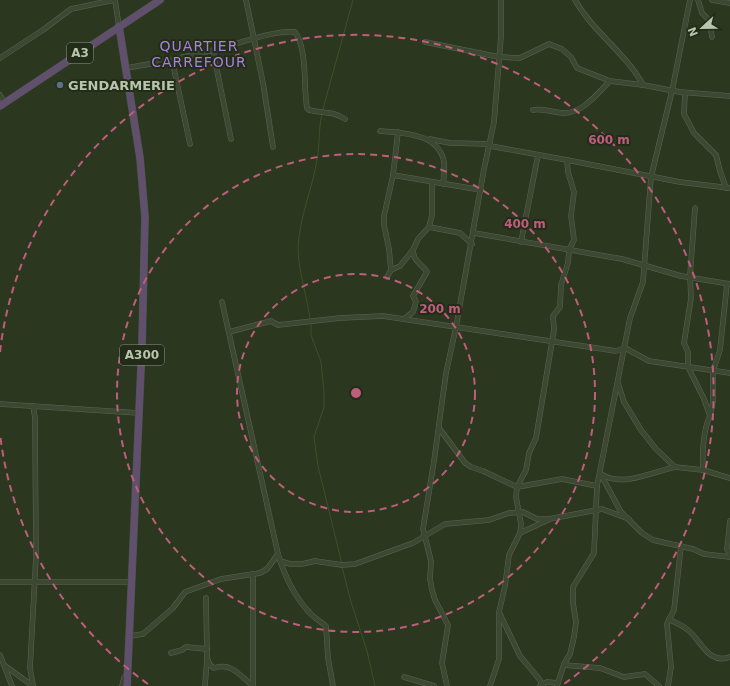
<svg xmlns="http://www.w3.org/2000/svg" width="730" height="686" font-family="'DejaVu Sans',sans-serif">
<rect width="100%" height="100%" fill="#2b371f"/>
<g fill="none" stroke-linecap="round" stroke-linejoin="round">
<!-- stream -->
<g stroke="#3c5128" stroke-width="1">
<path d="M323,109l30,-109"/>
<path d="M310,319c-3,-24 -12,-48 -12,-72 2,-32 14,-57 19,-87 3,-16 1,-28 5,-46"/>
<path d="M311,324v11l10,27 3,30v15l-10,30 4,29 24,98"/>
<path d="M342,567l9,35 16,49 8,35"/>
</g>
<!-- minor casing -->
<g stroke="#5a6650" stroke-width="5.5">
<g id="minor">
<path d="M115,0l4,26"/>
<path d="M246,0l17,83 10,64"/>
<path d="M501,0v36l-7,86 -10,47 -28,158 160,24 9,-3 24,13 81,12"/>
<path d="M575,0c18,32 51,53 68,85"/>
<path d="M698,0l4,13 7,7 3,17"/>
<path d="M712,0l18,3"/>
<path d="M425,42l74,15 21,1 29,-14 13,5 9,8 6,11 33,13 33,4 37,7 50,4"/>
<path d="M213,51l18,88"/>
<path d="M0,58l43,-28 28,-21 43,-9"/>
<path d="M172,60l18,84"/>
<path d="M127,68c29,-5 59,-11 87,-18 20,-5 63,-21 81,-18 13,19 8,54 12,76l2,2c16,4 21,0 36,9"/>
<path d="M685,93l-1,21 10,19 22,22 4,16 6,17"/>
<path d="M0,95l5,8"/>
<path d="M533,110c11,-2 21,3 31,3 19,0 34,-20 46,-32"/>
<path d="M380,131c23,2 59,2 64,31 1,7 0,15 -1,22"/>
<path d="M430,139l20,4 40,1"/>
<path d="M490,146l77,14 1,12 6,20 -3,24 3,24 -5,10 -1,13 -7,22 -1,22 -7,9 1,14 -18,108 -7,15 -3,17 -9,17 -1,10 5,27 -1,9 -11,22 -4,31 -6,26 21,44 20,24 2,6"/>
<path d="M567,160l113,22 50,6"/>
<path d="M393,175l88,15"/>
<path d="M695,208l-5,68 1,22 -7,45 4,9v15l16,32 6,17c-7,14 -8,39 -7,54"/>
<path d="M429,227l31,6 12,11"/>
<path d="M474,233l148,26 59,17 49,8"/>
<path d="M521,242l17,-87"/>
<path d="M391,270l9,-4 13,-16 5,-11 11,-12 3,-12v-33"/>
<path d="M387,277l4,-7 -2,-21 -5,-24v-9l9,-41 5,-43"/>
<path d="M222,302l56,252c6,20 17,43 31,58 5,6 11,9 17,14l2,32 5,28"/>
<path d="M405,318l8,-6 3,-10 -3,-6 14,-24c-5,-8 -14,-11 -14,-22"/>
<path d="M229,332l42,-11 7,4 62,-7 43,-2 73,11 -10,46 -12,88 -11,68 8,32 -1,18 2,11 3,10 13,25 -6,38 5,23"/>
<path d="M618,383l6,19 17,28 15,19 19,18 28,3 27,8"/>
<path d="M0,404l139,9"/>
<path d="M33,406l2,12 1,139 -6,111 3,18"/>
<path d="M710,415l3,-13v-31l7,-21 7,-66"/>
<path d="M439,428l26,35 6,4 12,4 34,16 45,-8 35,7"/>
<path d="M600,473l21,39 21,21 11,7 40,9 11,5 26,3"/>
<path d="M601,474c20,14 52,-2 74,-7"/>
<path d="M730,521l-3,28 3,5"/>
<path d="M520,533l28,-13"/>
<path d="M280,561l10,3h12l13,-3 27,4 13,-1 58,-21 32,-19 44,-4 20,-7 14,-1 14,7h12l53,-10 27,10"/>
<path d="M0,582h131"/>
<path d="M669,619c6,4 14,6 19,11 14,12 21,35 42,27"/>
<path d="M130,636l13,-2 30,-26 12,-16 36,-13 39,-6 7,-4 11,-15"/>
<path d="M171,653l11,-3 4,-3 21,2"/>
<path d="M0,655l4,10 29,21"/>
<path d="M208,660l2,5 4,3c18,-6 26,8 39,18"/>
<path d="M4,665l8,21"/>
<path d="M564,665l36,3 24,9 21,-3 14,12"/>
<path d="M404,677l30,9"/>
<path d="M122,686l2,-8 3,-5"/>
<path d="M205,686l2,-27 -1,-61"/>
<path d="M253,686v-112"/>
<path d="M490,686l9,-27v-45"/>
<path d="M540,686l7,-4 11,1"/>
<path d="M557,686l7,-22 6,-10 4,-17 2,-15 -3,-19v-16l21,-34 3,-67 33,-168 13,-36 8,-105 21,-86 18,-91"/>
<path d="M668,686l3,-19 -4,-43 7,-14 7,-64"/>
</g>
</g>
<!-- highway casing -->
<g stroke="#47523e" stroke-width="8">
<g id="highway">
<path d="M119,26l21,132 5,59 -3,128 -15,341"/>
<path d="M0,106l160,-106"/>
</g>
</g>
<!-- minor -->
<use href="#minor" stroke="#3d4833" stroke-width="4.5"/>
<!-- highway -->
<use href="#highway" stroke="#60506e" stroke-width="7"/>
</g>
<!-- distance rings -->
<g fill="none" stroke="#be5d7c" stroke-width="2" stroke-dasharray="7 5">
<circle cx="356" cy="393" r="119"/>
<circle cx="356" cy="393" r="239"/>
<path d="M148 684A358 358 0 0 1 0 434M0 352A358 358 0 1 1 564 684"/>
</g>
<!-- markers -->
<circle fill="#5c6f8a" stroke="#222c19" stroke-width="1.5" cx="60" cy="85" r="4"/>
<g text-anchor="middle" stroke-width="4" stroke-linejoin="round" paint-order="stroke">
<!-- shield labels -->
<g fill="#222c19" stroke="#8a9781" stroke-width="1">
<rect x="67" y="43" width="26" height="20" rx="3"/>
<rect x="120" y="345" width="44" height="20" rx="3"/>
</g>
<g font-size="12" font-weight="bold" fill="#b7c5ad">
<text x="80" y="57">A3</text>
<text x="142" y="359">A300</text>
</g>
<!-- poi labels -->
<g font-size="13" font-weight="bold" fill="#b7c5ad" stroke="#222c19" text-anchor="start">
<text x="68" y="90">GENDARMERIE</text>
</g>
<!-- neighbourhood labels -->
<g font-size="14" letter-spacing="1" fill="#a682df" stroke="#222c19">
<text x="199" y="51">QUARTIER<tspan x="199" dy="16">CARREFOUR</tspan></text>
</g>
</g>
<circle cx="356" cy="393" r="6" fill="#be5d7c" stroke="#222c19" stroke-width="2"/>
<g font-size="12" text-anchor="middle" font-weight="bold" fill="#be5d7c" stroke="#222c19" stroke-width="4" stroke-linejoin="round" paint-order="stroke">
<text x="609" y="144">600 m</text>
<text x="525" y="228">400 m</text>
<text x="440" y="313">200 m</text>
</g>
<!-- north arrow -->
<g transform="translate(702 28) rotate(248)" stroke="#222c19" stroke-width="3" paint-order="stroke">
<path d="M0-3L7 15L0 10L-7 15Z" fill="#b7c5ad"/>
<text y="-6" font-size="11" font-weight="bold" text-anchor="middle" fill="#b7c5ad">N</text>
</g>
</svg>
